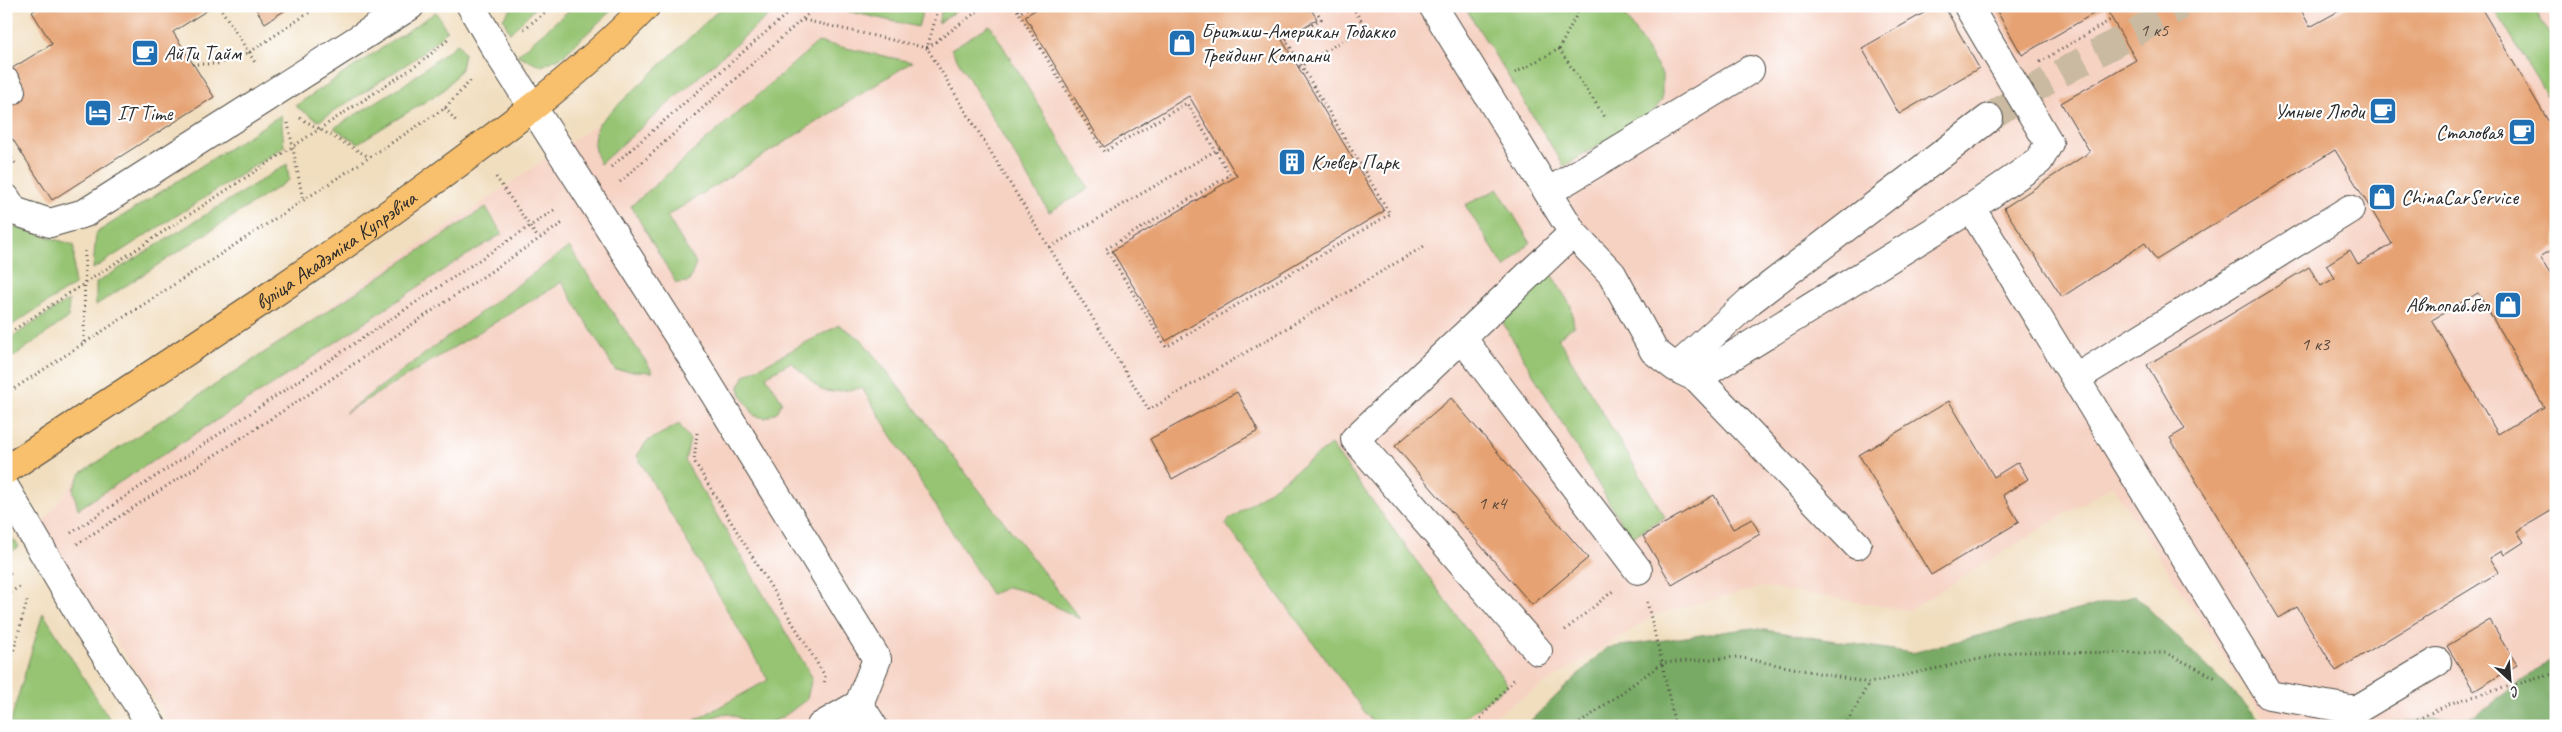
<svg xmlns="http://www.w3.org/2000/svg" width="2562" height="732" font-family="Caveat,sans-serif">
<rect width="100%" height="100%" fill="#fff"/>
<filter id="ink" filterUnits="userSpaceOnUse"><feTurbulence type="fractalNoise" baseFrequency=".02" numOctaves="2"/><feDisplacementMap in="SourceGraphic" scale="10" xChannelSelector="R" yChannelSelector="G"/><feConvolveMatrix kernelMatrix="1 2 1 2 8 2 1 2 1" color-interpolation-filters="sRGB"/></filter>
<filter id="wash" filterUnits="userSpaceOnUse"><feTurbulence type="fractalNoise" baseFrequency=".0096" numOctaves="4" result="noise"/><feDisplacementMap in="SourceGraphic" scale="20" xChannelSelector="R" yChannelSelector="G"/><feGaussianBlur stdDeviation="1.12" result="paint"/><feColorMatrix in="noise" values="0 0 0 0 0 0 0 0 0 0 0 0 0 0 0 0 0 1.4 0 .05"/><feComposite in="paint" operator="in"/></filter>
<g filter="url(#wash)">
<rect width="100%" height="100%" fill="#f1debf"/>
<!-- built -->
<path fill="#f6d2c3" d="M723,6h1833v649l-80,61 -136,10h-71l-157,-241 -203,125 -147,-23 -105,27 -180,112h-1305l-132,-200 41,-53 122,-80 397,-271z"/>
<!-- green -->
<g fill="#96c473" stroke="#60784f">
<path d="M514,6h23l-27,27 -7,-15z"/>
<path d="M574,6h42l-53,50 -21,10 -25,-11z"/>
<path d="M723,6h56l-179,158c-8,-18 -8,-25 0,-42z"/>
<path d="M840,6h84l-6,21 -80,-18z"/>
<path d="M943,6h21l-26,17z"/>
<path d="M1467,6h152l43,68v26l-9,12 -89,54 -99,-159z"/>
<path d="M2493,6h40l23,40v65z"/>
<path d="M436,12l11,19 -31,27 -97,63 -24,-15z"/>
<path d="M990,25l99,164 -40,23 -98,-163z"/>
<path d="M818,42l94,20 -245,154 29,48 -7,18 -13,1 -45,-77z"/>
<path d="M458,43l6,11 -3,15 -17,21 -86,53 -24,-15 71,-44z"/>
<path d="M281,115l3,32 -191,122 3,-36z"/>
<path d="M287,164l2,16 -193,125v-22z"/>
<path d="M1498,189l32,53 -25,26 -40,-63z"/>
<path d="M486,207l16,27 -53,32 -162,109 -209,134 -5,-20 8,-16z"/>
<path d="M6,224l68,21v40l-68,44z"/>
<path d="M569,247l84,125 -38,-2 -53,-88 -217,131z"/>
<path d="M1550,272l21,34 3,20 -16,12 107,179 -35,21 -127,-215z"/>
<path d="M69,300l-1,18 -62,44v-21z"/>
<path d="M839,325l22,14 219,280 -52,-27 -20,-5 -17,7 -129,-206 -30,4 -11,-2 -30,-28 -25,14 16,25 -4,10 -12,7 -11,-2 -14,-21 -2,-9 6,-11z"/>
<path d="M679,424l11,16 -5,21 127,216 -5,22c-19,14 -36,32 -61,22 -6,-2 -15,-8 -21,-7 -17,2 -19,12 -40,12l83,-46 -131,-224 9,-14z"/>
<path d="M1331,445l177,240 -56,41h-77l-150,-203z"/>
<path d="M8,534l11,12 -13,11v-22z"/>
<path d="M43,613l71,113h-105z"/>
</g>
<!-- forest -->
<g fill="#78aa65" stroke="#526a48">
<path d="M2135,595l132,131h-742l81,-78 146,-20 160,25z"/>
<path d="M2556,655v71h-216l136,-10z"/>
</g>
<g id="blocks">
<!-- building -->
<g fill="#e6a272" fill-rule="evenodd">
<path d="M41,6h173l-41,26 41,65 -162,103 -46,-71 3,-59 43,-26 -20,-32z"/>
<path d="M254,6h38l-27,17z"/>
<path d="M1042,6h267l8,13 -35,21 102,171 -218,130 -54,-90 125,-75 -48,-80 -85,51 -79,-131z"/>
<path d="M1936,6h8l35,62 -80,46 -37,-66z"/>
<path d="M1994,6h305l11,21 38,-21h132l76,128v113l-16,10 16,25v226l-39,23 7,11 -20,13 -2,-4 -12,7 9,14 -163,99 -39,-64 -18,11 -109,-180 15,-9 -38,-64 162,-98 12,19 14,-8 -9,-13 24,-15 8,14 34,-20 -57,-94 -179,110 -11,-17 -83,54 -58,-89 86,-56 -29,-49 75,-43 -31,-53 -83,48zM2478,293l66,114 -46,27 -66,-114z"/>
<path d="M1237,392l21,39 -86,48 -22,-40z"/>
<path d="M1451,398l137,160 -56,47 -137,-159z"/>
<path d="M1949,401l45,76 24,-15 10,17 -25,16 16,27 -88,53 -72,-120z"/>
<path d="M1714,495l19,34 19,-10 8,15 -88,51 -29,-49z"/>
<path d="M2490,620l27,45 -43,26 -27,-45z"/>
</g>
</g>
</g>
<g filter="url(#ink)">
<use href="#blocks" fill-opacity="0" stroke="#494641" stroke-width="1"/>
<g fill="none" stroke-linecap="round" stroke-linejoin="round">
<!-- minor-tunnel -->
<path stroke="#c9baa1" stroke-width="28" stroke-dasharray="28 14" stroke-linecap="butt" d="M1989,118c60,-42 128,-74 192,-112"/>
<!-- minor casing -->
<g stroke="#494641" stroke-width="30">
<g id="minor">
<path d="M471,6l26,45 201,316 179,292 -18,45 -38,22"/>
<path d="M1433,6l140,227 39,41 42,77 22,17 74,-67 239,-183"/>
<path d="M6,82l5,9"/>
<path d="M1548,192l202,-122"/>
<path d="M6,198l8,13 36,12 35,-10 325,-207"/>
<path d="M1971,208l298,487 87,15 81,-48"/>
<path d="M1462,338l176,232"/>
<path d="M1682,371l15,7 160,167"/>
<path d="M1697,378l274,-170 68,-47 10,-18 -81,-137"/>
<path d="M2076,378l274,-169"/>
<path d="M6,489l80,136 66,101"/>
<path d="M1538,651l-183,-212 218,-206"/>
<path d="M859,704l14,22"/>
</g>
</g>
<!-- major casing -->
<g stroke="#494641" stroke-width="30">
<g id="major">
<path id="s1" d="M6,470c144,-95 290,-188 428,-289 74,-54 149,-109 212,-175"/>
</g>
</g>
<!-- path -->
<g stroke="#494641" stroke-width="3" stroke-dasharray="1 4" stroke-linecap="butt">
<path d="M219,6l37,58"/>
<path d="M985,6l-58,42 222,362 277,-165"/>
<path d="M1015,6l4,7"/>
<path d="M1031,6l-12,7 85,139 83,-49 43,72 -124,74 60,98 224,-133 -104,-174 35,-21 -7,-13"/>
<path d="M804,20l123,28 12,-42"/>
<path d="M524,29l29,-23"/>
<path d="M1559,49l46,68"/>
<path d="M2040,62l72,-43"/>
<path d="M192,64h25l33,-12 69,-46"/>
<path d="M1299,67l66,-40 -13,-21"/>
<path d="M1515,73l44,-24 22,-43"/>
<path d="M445,108l11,13"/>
<path d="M300,118l69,39"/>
<path d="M288,123l15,77"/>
<path d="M6,150l11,16"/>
<path d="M611,167l185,-161"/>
<path d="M496,177l42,61"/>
<path d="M620,182l197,-176"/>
<path d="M1050,247l170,-99"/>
<path d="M6,335l414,-272 30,-25"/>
<path d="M84,342l1,-93"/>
<path d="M6,394l439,-286 28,-30"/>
<path d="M697,433l-3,28 131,215 -1,9"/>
<path d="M71,533l486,-325"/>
<path d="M77,544l229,-148 258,-174"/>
<path d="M6,576l8,-5"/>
<path d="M6,595l16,-10"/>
<path d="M1647,602l15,61 13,63"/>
<path d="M1565,630l48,-39"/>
<path d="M6,679l22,-82"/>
<path d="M1474,726l42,-49"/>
<path d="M1576,726l86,-63 75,-6 132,26 143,-31 154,1 52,26"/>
<path d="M1845,726l24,-43"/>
<path d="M2404,726l47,-23 105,-30"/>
</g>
<!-- minor -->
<use href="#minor" stroke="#fff" stroke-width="28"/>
<!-- major -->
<use href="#major" stroke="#f8bf6c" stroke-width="28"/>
</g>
</g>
<!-- icons -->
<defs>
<g id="shop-square" transform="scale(1.4375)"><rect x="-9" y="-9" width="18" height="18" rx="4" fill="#1f6fb2" stroke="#fff"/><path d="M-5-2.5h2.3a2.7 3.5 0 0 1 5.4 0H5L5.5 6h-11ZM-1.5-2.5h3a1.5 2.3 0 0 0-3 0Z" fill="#fff"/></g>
<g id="cafe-square" transform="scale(1.4375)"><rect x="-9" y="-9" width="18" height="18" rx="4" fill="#1f6fb2" stroke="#fff"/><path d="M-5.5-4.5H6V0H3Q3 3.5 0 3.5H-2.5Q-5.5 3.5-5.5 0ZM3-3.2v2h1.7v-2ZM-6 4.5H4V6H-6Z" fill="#fff"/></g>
<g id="hotel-square" transform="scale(1.4375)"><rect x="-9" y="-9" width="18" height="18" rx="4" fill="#1f6fb2" stroke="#fff"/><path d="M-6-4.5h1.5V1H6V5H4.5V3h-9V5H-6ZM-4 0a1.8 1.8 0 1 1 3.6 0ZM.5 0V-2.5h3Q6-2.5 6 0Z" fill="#fff"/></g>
<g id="building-square" transform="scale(1.4375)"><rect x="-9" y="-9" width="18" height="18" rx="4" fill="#1f6fb2" stroke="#fff"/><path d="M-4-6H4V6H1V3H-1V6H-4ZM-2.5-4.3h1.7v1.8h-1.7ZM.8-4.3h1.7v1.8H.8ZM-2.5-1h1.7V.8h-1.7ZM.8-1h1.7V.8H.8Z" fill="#fff"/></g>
</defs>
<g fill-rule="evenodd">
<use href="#shop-square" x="1182" y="43"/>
<use href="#cafe-square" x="145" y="53"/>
<use href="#cafe-square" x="2383" y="111"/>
<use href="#hotel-square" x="98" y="113"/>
<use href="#cafe-square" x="2522" y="132"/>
<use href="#building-square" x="1292" y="162"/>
<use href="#shop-square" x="2382" y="197"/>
<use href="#shop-square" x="2508" y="305"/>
</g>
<g text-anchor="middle" stroke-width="4.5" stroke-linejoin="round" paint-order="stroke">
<!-- number labels -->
<g font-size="19" fill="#5a493d">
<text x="2154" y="36">1 к5</text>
<text x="2315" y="350">1 к3</text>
<text x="1492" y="509">1 к4</text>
</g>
<!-- poi labels -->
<g font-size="21" fill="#2b2b2b" stroke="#fff" text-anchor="start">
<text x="1201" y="38">Бритиш-Американ Тобакко<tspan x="1201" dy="24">Трейдинг Компани</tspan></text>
<text x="164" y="60">АйТи Тайм</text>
<text x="2364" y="118" text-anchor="end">Умные Люди</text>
<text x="117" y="120">IT Time</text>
<text x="2503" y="139" text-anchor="end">Сталовая</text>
<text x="1311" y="169">Клевер Парк</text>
<text x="2401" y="204">ChinaCarService</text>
<text x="2489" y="312" text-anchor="end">Автопаб.бел</text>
</g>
<!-- street labels -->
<g font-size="21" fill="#2b2b2b" stroke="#fff">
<text dy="7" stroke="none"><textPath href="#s1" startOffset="396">вуліца Акадэміка Купрэвіча</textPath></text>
</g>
</g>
<!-- margin -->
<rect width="2562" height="732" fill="none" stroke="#fff" stroke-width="25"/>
<!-- north arrow -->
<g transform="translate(2510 680) rotate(154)" stroke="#ffffff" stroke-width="4" paint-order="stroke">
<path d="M0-4L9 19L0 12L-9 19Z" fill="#2b2b2b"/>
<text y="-8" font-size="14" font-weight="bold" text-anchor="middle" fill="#2b2b2b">С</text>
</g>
</svg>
